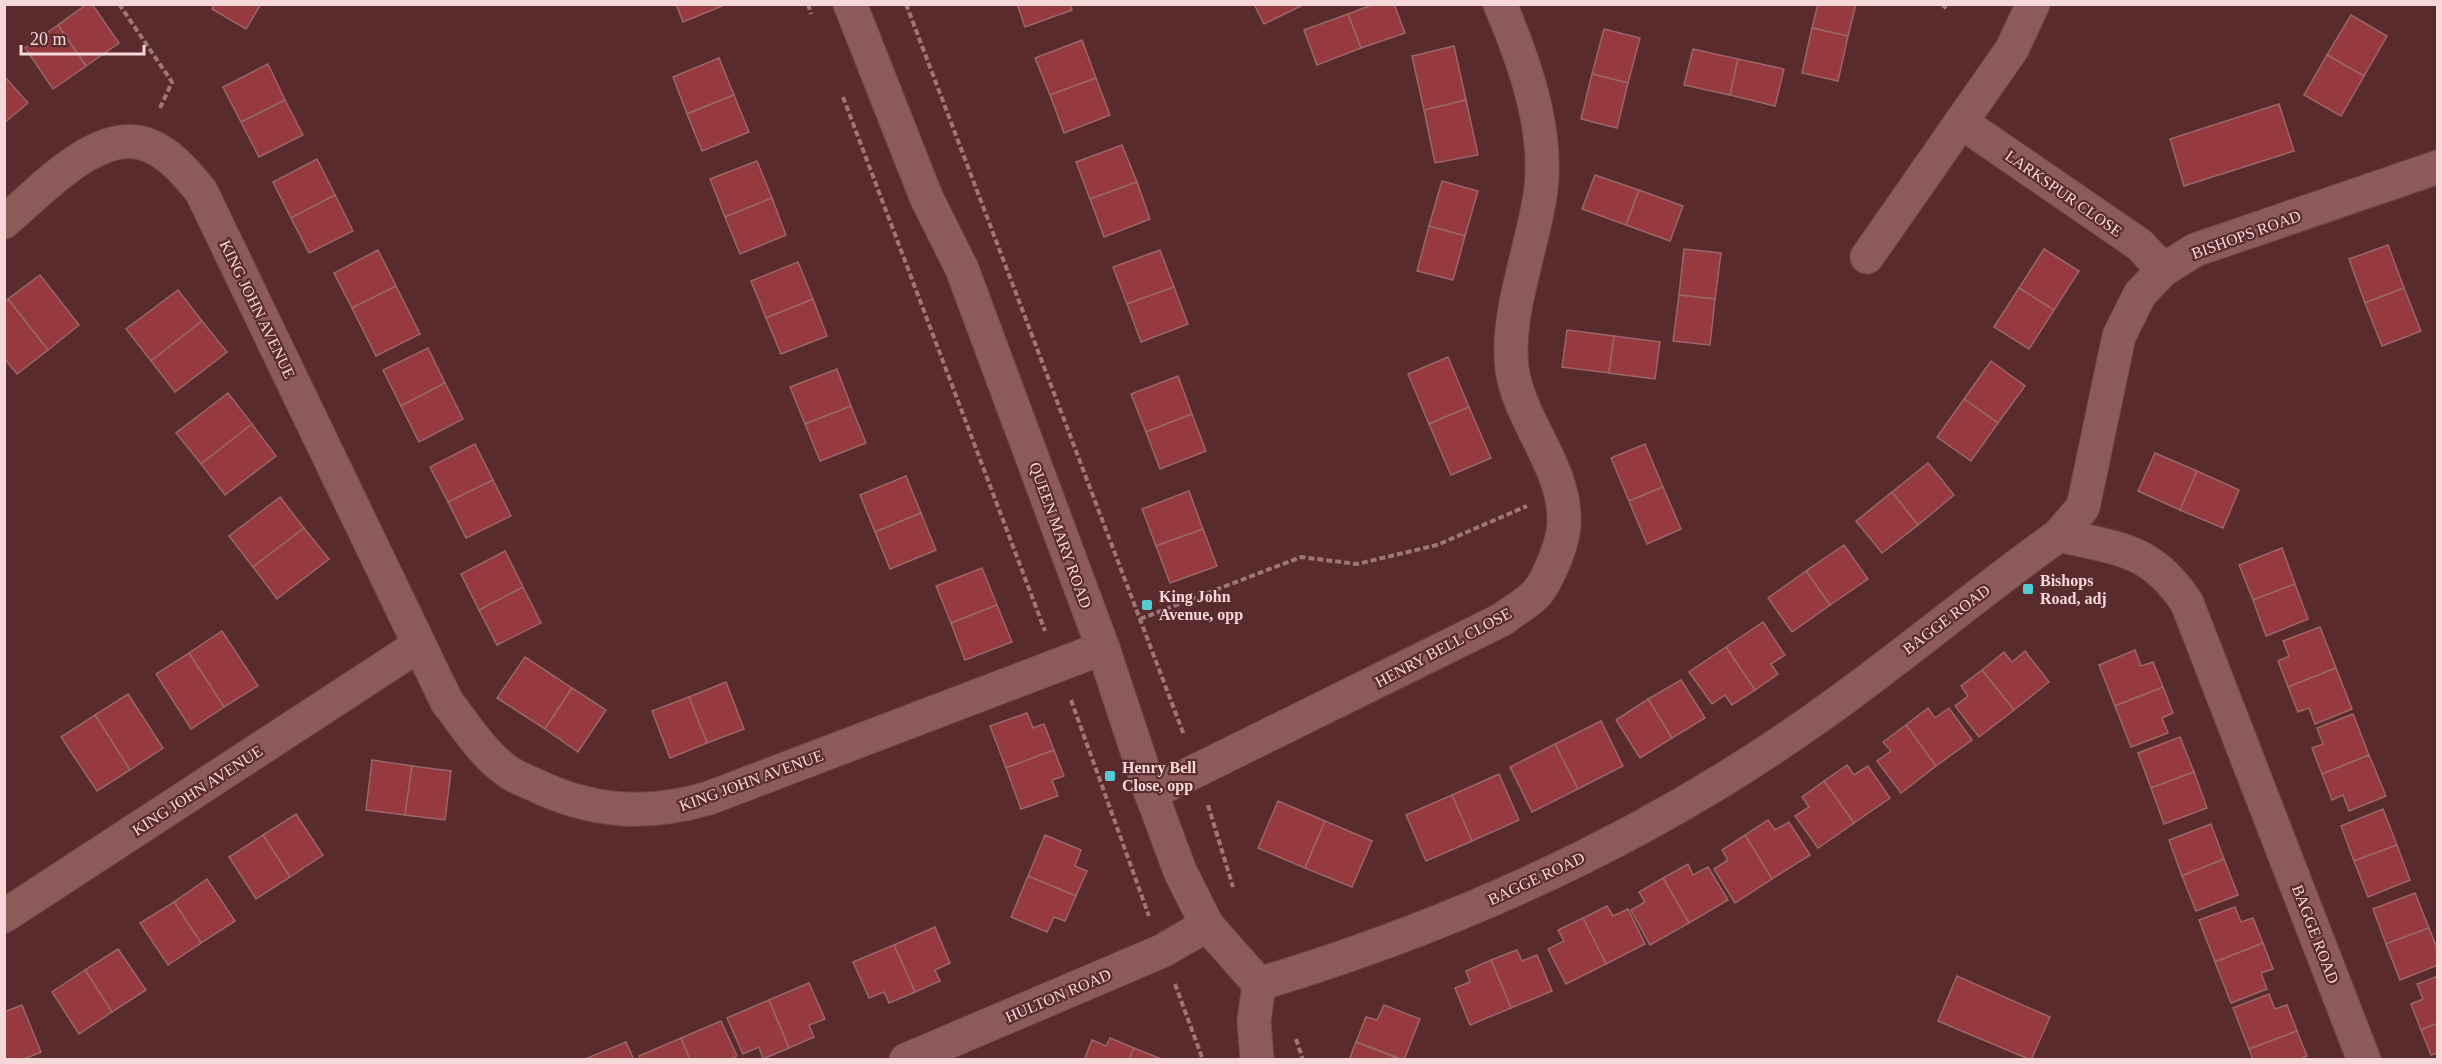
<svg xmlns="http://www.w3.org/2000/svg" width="2442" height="1064" font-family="'Times New Roman',serif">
<rect width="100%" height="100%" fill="#592b2d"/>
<!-- building -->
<g fill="#963a40" stroke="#9a6666" stroke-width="1.5">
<path d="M87,4h5l27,39 -33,23 -28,-41z"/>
<path d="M214,4h47l-15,25 -34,-20z"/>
<path d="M676,4h51l-44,18z"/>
<path d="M1017,4h53l2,6 -47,17z"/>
<path d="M1254,4h48l1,1 -39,19z"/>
<path d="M1374,4h20l11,29 -44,15 -13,-34z"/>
<path d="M1818,4h38l-8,32 -36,-8z"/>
<path d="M1348,14l13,34 -44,17 -13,-35z"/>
<path d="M2351,15l36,21 -23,40 -37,-21z"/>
<path d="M58,25l28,41 -33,23 -28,-41z"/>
<path d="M1812,28l36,8 -10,45 -36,-8z"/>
<path d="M1604,29l36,9 -12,45 -36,-9z"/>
<path d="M1082,40l14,38 -46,17 -15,-37z"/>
<path d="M1454,46l12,54 -42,10 -12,-54z"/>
<path d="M1693,49l45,10 -8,36 -46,-10z"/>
<path d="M2327,55l37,21 -23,40 -37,-21z"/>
<path d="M719,58l15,37 -47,19 -14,-37z"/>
<path d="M1738,59l46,10 -9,37 -45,-11z"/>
<path d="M268,64l17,36 -44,22 -18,-35z"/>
<path d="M1592,74l36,9 -11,45 -36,-9z"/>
<path d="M4,76l24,27 -24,20z"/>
<path d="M1096,78l14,37 -46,18 -14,-38z"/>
<path d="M734,95l15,37 -47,19 -15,-37z"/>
<path d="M285,100l18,35 -44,22 -18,-35z"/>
<path d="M1466,100l12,55 -43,8 -11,-53z"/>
<path d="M2279,104l15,47 -110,35 -14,-47z"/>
<path d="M1122,145l15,37 -47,17 -14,-37z"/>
<path d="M317,159l18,36 -44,23 -18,-36z"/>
<path d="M757,161l15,37 -47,19 -15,-38z"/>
<path d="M1595,175l44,15 -13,35 -44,-16z"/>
<path d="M1442,181l36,10 -13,45 -36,-10z"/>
<path d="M1137,182l13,37 -46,18 -14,-38z"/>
<path d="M1639,190l44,16 -13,35 -44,-16z"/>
<path d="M335,195l18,36 -44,22 -18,-35z"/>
<path d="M772,198l14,37 -46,19 -15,-37z"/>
<path d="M1429,226l36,10 -12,44 -36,-9z"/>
<path d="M2388,245l16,43 -39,15 -16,-44z"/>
<path d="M1684,249l37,4 -6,46 -36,-4z"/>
<path d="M2044,249l35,22 -25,39 -35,-22z"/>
<path d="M378,250l18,36 -44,22 -18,-35z"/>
<path d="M1160,250l14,37 -47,17 -14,-37z"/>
<path d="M798,262l15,37 -47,19 -15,-37z"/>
<path d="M40,275l39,50 -31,25 -40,-51z"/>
<path d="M396,286l24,48 -44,22 -24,-48z"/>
<path d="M1174,287l14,37 -47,18 -14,-38z"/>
<path d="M2019,288l35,22 -25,39 -35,-22z"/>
<path d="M2404,288l17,43 -39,15 -17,-43z"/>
<path d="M178,290l24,31 -51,40 -25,-32z"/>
<path d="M1679,295l36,4 -5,46 -37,-4z"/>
<path d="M8,299l40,51 -31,24 -13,-16v-56z"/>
<path d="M813,299l14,37 -46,18 -15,-36z"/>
<path d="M202,321l25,31 -52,40 -24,-31z"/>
<path d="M1567,330l47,6 -5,37 -47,-6z"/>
<path d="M1614,336l46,6 -5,37 -46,-6z"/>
<path d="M428,348l17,35 -44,23 -18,-36z"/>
<path d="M1448,357l21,50 -40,17 -21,-50z"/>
<path d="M1991,361l34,25 -27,37 -34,-24z"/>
<path d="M837,369l14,37 -46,18 -15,-37z"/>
<path d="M1178,376l14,38 -46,18 -15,-38z"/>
<path d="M445,383l18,36 -44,23 -18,-36z"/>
<path d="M228,393l24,31 -51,40 -25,-31z"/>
<path d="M1964,399l34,24 -27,38 -34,-24z"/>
<path d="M851,406l15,37 -46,18 -15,-37z"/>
<path d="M1469,407l22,51 -40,17 -22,-51z"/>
<path d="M1192,414l14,37 -46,18 -14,-37z"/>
<path d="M252,424l24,32 -51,39 -24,-31z"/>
<path d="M475,444l18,36 -45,22 -18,-35z"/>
<path d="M1645,444l18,43 -34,14 -18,-43z"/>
<path d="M2155,453l42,18 -17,39 -42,-19z"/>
<path d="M1928,463l26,32 -36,30 -26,-33z"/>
<path d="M2197,471l42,19 -16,38 -43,-18z"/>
<path d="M906,476l15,37 -46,19 -15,-37z"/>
<path d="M493,480l18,36 -45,22 -18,-36z"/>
<path d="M1663,487l18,42 -34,15 -18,-43z"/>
<path d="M1189,491l14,38 -47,17 -14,-37z"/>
<path d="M1892,492l26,33 -36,28 -26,-32z"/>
<path d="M280,497l24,31 -51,39 -24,-31z"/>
<path d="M921,513l15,37 -46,19 -15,-37z"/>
<path d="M304,528l25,31 -52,40 -24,-32z"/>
<path d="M1203,529l14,37 -47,17 -14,-37z"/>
<path d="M1844,545l24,34 -38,26 -24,-34z"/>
<path d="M2282,548l13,36 -42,16 -14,-35z"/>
<path d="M505,551l18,36 -44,23 -18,-36z"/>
<path d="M982,568l15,37 -46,18 -15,-37z"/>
<path d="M1806,571l24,34 -38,27 -24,-34z"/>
<path d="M2295,584l13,35 -42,17 -13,-36z"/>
<path d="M523,587l18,36 -44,22 -18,-35z"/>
<path d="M997,605l15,37 -47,18 -14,-37z"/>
<path d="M1763,622l22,33 -14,9 7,10 -23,16 -29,-43z"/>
<path d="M2320,627l16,41 -48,19 -10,-26 11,-5 -6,-15z"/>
<path d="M222,631l36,55 -34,21 -35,-54z"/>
<path d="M1726,647l29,43 -23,15 -7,-10 -13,9 -23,-32z"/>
<path d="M2135,650l6,16 12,-4 10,25 -48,19 -16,-41z"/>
<path d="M2025,651l24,31 -35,28 -32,-40 22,-18 8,10z"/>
<path d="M189,653l35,54 -33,22 -35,-55z"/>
<path d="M525,657l47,31 -27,41 -48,-31z"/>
<path d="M2336,668l16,41 -37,15 -6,-16 -11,4 -10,-25z"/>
<path d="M1982,670l32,40 -35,27 -24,-31 13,-10 -7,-10z"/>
<path d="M1681,680l24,38 -33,20 -24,-39z"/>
<path d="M726,682l18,47 -37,14 -18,-46z"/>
<path d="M2163,687l10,26 -11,5 6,15 -37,14 -16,-41z"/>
<path d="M572,688l34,22 -28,42 -33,-23z"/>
<path d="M128,694l35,54 -33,22 -35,-55z"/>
<path d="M689,697l18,46 -37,15 -18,-47z"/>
<path d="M1648,699l24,39 -32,20 -24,-38z"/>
<path d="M1928,708l7,10 14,-10 23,32 -36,26 -30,-41z"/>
<path d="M1027,713l6,15 11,-4 10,26 -48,18 -16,-42z"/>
<path d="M2353,714l16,41 -47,19 -10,-26 11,-4 -6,-16z"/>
<path d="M95,715l35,55 -33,21 -36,-54z"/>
<path d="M1601,721l22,45 -45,23 -23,-45z"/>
<path d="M1906,725l30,41 -35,27 -24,-32 14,-10 -8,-9z"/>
<path d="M2180,737l14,35 -43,16 -13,-35z"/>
<path d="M1555,744l23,45 -46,23 -22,-45z"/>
<path d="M1054,750l10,26 -12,4 6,16 -37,13 -15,-41z"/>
<path d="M2369,755l17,41 -37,15 -6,-16 -11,5 -10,-26z"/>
<path d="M372,760l40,6 -7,49 -39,-5z"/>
<path d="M1847,765l7,10 14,-9 22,32 -36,25 -30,-42z"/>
<path d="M412,766l39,5 -6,49 -40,-5z"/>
<path d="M2194,772l13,36 -43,16 -13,-36z"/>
<path d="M1499,774l20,46 -47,21 -20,-46z"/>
<path d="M1824,781l30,42 -36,25 -23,-32 14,-9 -7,-10z"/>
<path d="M1452,795l20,46 -46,20 -20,-46z"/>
<path d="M1278,801l47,20 -20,47 -47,-20z"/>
<path d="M2383,809l14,36 -43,16 -13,-35z"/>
<path d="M296,814l27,41 -33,22 -27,-42z"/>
<path d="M1768,820l7,10 14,-8 21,33 -38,24 -27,-44z"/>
<path d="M1325,821l47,20 -20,46 -47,-19z"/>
<path d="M2211,824l13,35 -42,17 -13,-36z"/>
<path d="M263,835l27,42 -34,22 -27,-42z"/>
<path d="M1045,835l36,15 -6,16 12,5 -11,25 -48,-20z"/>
<path d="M1745,835l27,44 -37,24 -21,-34 14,-9 -6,-10z"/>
<path d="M2397,845l13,35 -42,17 -14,-36z"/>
<path d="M2224,859l14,36 -42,16 -14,-35z"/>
<path d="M1688,864l5,11 15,-8 20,33 -39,23 -26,-45z"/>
<path d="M1028,876l48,20 -11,25 -11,-4 -7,15 -36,-15z"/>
<path d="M1663,878l26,45 -39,22 -19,-35 14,-8 -6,-10z"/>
<path d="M207,879l28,42 -34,22 -27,-41z"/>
<path d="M2415,893l14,35 -43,16 -13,-35z"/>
<path d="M174,902l27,41 -33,22 -28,-42z"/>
<path d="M1607,906l6,10 15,-7 17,35 -39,20 -23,-46z"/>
<path d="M2235,907l6,15 12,-4 10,25 -48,19 -16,-42z"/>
<path d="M1583,918l23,46 -40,20 -18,-35 16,-8 -6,-11z"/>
<path d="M935,927l15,36 -15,7 5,11 -25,11 -21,-47z"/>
<path d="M2429,928l9,23v14l-38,15 -14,-36z"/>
<path d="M2263,943l10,26 -12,4 6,16 -36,14 -16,-41z"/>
<path d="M894,945l21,47 -26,11 -5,-11 -15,6 -16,-36z"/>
<path d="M118,949l28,41 -34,22 -27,-42z"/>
<path d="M1517,950l5,11 15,-6 15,36 -41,17 -20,-48z"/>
<path d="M1491,960l20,48 -41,17 -15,-37 15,-6 -4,-11z"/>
<path d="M85,970l27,42 -33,22 -27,-42z"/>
<path d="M1957,976l93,41 -19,43 -93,-39z"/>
<path d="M2438,976v47l-17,7 -10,-26 12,-5 -6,-15z"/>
<path d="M809,983l16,36 -16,6 5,12 -25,11 -20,-48z"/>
<path d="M2269,994l6,15 12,-4 10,26 -48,18 -16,-41z"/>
<path d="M769,1000l20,48 -26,11 -4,-12 -16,7 -16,-36z"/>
<path d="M22,1005l19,47 -19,8h-18v-48z"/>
<path d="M1384,1005l36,14 -16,41 -48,-18 10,-25 11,3z"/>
<path d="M721,1021l16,35 -7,4h-40l-9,-22z"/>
<path d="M2438,1023v30l-7,2 -10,-25z"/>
<path d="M2297,1031l10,25 -9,4h-45l-4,-11z"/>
<path d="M681,1038l9,22h-49l-2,-4z"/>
<path d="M1110,1038l24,10 -5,12h-45l8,-20 14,6z"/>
<path d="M626,1042l8,18h-48l-1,-1z"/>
<path d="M1356,1042l46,18h-53z"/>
<path d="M1134,1048l25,10 -1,2h-29z"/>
</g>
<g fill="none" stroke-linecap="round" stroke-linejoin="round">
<!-- street casing -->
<g stroke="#70494b" stroke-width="35">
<g id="street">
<path d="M850,4l77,195 35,70 141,379 48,145 29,78 27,54 52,59 -5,37 3,39"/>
<path d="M1961,122l179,123 23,25"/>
<path d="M4,222c34,-28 92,-94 141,-78 23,7 41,29 56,47l246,511c18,23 36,52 60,69 8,6 19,10 28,14 58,28 113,31 174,13l394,-150"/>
<path d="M1867,257l145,-208 21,-45"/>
<path d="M2059,535c59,14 92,13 128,68l177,457"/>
<path d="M1151,793l352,-174c10,-8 23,-15 33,-25 12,-13 28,-53 28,-71 2,-56 -44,-100 -52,-154 -7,-56 22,-124 29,-180 7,-62 -17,-128 -41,-185"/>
<path d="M4,916l415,-271"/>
<path d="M1259,984c197,-59 388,-146 556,-265 83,-58 161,-125 244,-184l24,-28 36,-171 21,-42 23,-24 32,-20 243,-83"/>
<path d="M906,1060l256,-109 45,-26"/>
</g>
</g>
<!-- path -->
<g stroke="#9e7677" stroke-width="4" stroke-dasharray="6 3" stroke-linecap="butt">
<path d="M119,4l53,78 -12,26"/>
<path d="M808,4l3,10"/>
<path d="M906,4l278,731"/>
<path d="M1942,4l5,5"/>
<path d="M843,97l202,534"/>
<path d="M1140,619l161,-62 56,7 80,-19 90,-39"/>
<path d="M1071,700l78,216"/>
<path d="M1208,805l25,82"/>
<path d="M1175,984l28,76"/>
<path d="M1296,1039l7,21"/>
</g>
<!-- street -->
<use href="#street" stroke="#8d5a5a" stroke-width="33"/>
</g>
<!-- markers -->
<g fill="#51ccd2" stroke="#592b2d" stroke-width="2">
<rect x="2022" y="583" width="12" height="12" rx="3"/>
<rect x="1141" y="599" width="12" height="12" rx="3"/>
<rect x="1104" y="770" width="12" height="12" rx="3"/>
</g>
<g text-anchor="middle" stroke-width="4.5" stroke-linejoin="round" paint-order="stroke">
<!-- street labels -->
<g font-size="16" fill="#f7d8d8" stroke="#592b2d">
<text transform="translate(2064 193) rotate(35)" y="6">LARKSPUR CLOSE</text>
<text transform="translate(2246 234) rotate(-20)" y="6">BISHOPS ROAD</text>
<text transform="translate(258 309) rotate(64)" y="6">KING JOHN AVENUE</text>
<text transform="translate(1061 535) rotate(70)" y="6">QUEEN MARY ROAD</text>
<text transform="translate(1946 619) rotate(-37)" y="6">BAGGE ROAD</text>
<text transform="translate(1443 647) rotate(-28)" y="6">HENRY BELL CLOSE</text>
<text transform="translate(751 780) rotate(-20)" y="6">KING JOHN AVENUE</text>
<text transform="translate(197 790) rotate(-33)" y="6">KING JOHN AVENUE</text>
<text transform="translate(1536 878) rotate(-25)" y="6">BAGGE ROAD</text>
<text transform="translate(2316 934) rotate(69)" y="6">BAGGE ROAD</text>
<text transform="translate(1058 995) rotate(-23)" y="6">HULTON ROAD</text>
</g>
<!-- poi labels -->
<g font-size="16" font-weight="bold" fill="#f7d8d8" stroke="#592b2d" text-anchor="start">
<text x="2040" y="586">Bishops<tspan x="2040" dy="18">Road, adj</tspan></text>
<text x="1159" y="602">King John<tspan x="1159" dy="18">Avenue, opp</tspan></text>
<text x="1122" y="773">Henry Bell<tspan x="1122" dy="18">Close, opp</tspan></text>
</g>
</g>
<!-- border -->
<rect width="2442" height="1064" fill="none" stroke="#f7d8d8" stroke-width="12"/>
<!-- scale -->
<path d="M21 45v9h123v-9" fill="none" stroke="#f7d8d8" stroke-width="3"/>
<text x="30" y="45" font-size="18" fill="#f7d8d8" stroke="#592b2d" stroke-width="4.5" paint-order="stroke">20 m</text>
</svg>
